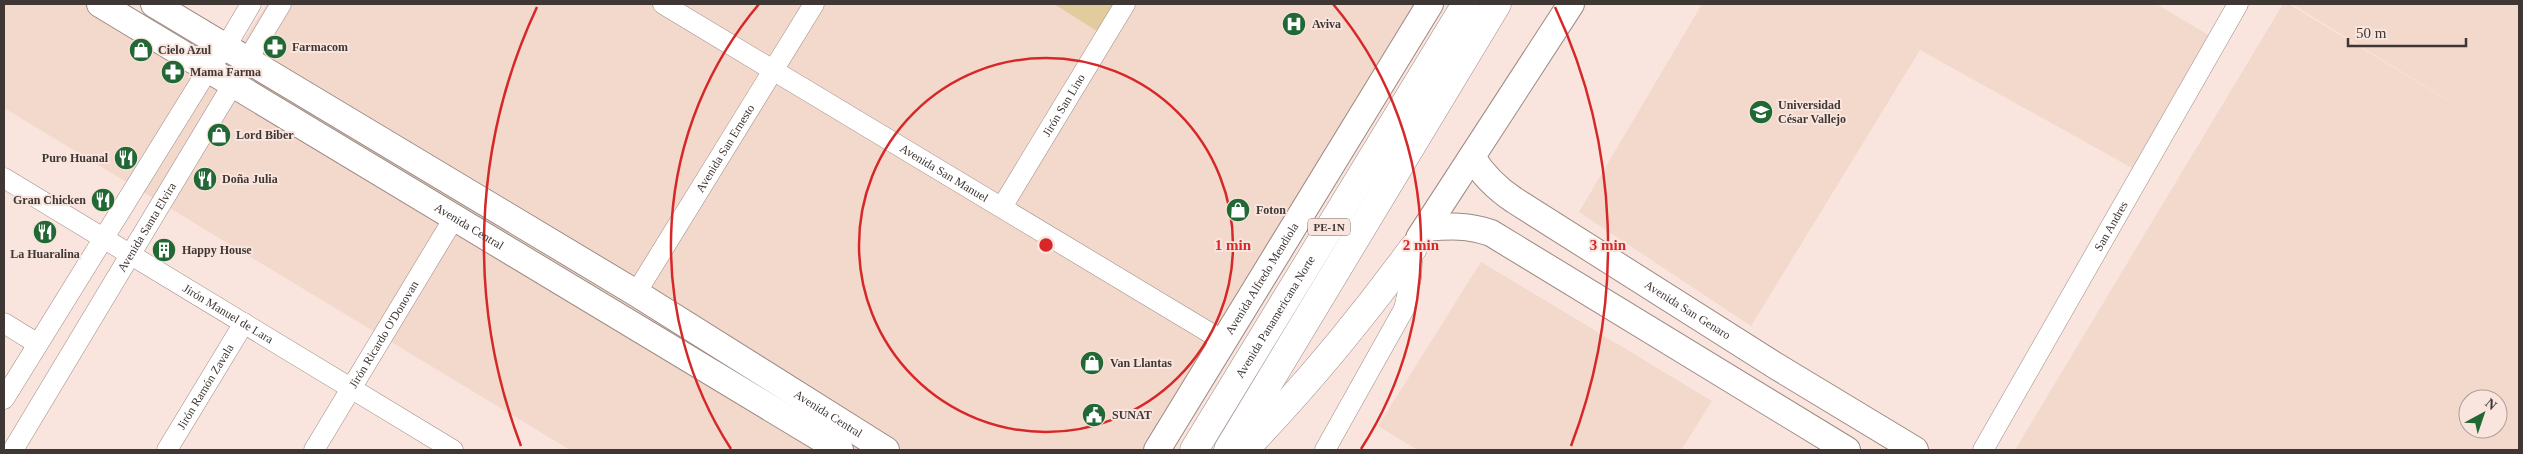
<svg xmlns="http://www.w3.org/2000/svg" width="2523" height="454" font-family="Georgia,serif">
<rect width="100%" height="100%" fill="#f9e5dd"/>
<!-- built -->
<g fill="#f3d8cc" fill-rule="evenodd">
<path d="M4,4h123l101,60 39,-60h1176l-275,446h-598l-566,-342z"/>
<path d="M1702,4h454l61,36 -76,133 -221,-123 -169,276 -172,-114z"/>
<path d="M2283,4h6l199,121 -196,-121h227v446h-504zM2468,399h30v30h-30z"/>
<path d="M1481,262l231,139 -31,49h-263l-40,-24z"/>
</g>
<!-- green -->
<path fill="#e2cb9c" d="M1054,4h59l-16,27z"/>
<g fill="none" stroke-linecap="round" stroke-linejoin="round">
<!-- minor casing -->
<g stroke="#9c8a83" stroke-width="21">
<g id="minor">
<path id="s1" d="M663,4l562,338"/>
<path id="s2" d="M4,178l449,272"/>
<path id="s3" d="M1002,207l123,-203"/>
<path id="s4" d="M636,293l178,-289"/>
<path d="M4,323l34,21"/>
<path d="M4,399l205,-331 16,-20 26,-44"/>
<path id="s5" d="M13,450l268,-446"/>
<path id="s6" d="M167,450l77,-127"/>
<path id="s7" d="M314,450l140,-232"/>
<path d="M1325,450l79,-141 7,-31 2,-30"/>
<path id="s8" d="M1983,450l255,-446"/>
</g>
</g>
<!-- major casing -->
<g stroke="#9c8a83" stroke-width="28">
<g id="major">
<path id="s9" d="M100,4l740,446"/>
<path id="s10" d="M154,4l482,289 250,157"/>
<path id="s11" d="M1472,157c11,18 24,31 42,43l262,166 139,84"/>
<path d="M1426,228c24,-2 42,-3 65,5l356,217"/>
<path d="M1419,238l152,-234"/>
<path id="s12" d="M1157,450l273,-446"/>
</g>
</g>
<!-- highway casing -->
<g stroke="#9c8a83" stroke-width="29">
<g id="highway">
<path id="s13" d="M1194,450l272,-446"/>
<path d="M1228,450l269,-446"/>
<path d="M1244,450c61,-63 117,-131 169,-202"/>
</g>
</g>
<!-- minor -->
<use href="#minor" stroke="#fff" stroke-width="20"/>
<!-- major -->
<use href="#major" stroke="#fff" stroke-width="26"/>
<!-- highway -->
<use href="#highway" stroke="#fff" stroke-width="28"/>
</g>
<!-- distance rings -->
<g fill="none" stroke="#d62828" stroke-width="2.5">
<circle cx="1046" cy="245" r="187"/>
<path d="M731 449A375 375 0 0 1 759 4M1333 4A375 375 0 0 1 1361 449"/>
<path d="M521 446A562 562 0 0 1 537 7M1555 7A562 562 0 0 1 1571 446"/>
</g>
<!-- icons -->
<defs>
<g id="hospital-disc" transform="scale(1.25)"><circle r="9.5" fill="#216834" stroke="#f9e5dd"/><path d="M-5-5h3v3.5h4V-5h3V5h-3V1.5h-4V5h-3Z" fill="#fff"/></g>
<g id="pharmacy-disc" transform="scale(1.25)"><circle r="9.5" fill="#216834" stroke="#f9e5dd"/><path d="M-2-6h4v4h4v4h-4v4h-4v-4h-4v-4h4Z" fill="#fff"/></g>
<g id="shop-disc" transform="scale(1.25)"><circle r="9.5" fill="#216834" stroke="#f9e5dd"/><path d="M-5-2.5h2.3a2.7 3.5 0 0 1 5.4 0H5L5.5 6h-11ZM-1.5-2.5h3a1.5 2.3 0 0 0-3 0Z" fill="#fff"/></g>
<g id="university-disc" transform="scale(1.25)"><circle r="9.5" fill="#216834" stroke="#f9e5dd"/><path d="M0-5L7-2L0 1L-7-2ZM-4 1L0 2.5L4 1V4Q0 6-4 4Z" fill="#fff"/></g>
<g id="restaurant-disc" transform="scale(1.25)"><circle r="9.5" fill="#216834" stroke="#f9e5dd"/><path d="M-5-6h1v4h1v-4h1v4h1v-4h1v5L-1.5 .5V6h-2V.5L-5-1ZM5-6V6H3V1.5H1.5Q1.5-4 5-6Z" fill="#fff"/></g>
<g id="building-disc" transform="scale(1.25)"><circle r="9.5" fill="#216834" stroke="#f9e5dd"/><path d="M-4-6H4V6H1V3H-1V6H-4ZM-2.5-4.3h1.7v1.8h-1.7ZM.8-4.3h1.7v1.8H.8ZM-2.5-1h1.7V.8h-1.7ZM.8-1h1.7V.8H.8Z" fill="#fff"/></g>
<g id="civic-disc" transform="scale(1.25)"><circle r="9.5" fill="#216834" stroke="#f9e5dd"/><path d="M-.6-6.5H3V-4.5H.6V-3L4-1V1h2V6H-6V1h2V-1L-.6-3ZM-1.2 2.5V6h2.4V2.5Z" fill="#fff"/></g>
</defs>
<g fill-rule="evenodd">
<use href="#hospital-disc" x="1294" y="24"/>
<use href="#pharmacy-disc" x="275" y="47"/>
<use href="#shop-disc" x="141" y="50"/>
<use href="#pharmacy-disc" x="173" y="72"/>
<use href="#university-disc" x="1761" y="112"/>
<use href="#shop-disc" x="219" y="135"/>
<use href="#restaurant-disc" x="126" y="158"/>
<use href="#restaurant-disc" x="205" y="179"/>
<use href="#restaurant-disc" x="103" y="200"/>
<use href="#shop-disc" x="1238" y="210"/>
<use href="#restaurant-disc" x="45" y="232"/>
<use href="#building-disc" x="164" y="250"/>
<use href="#shop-disc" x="1092" y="363"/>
<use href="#civic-disc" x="1094" y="415"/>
</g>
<g text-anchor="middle" stroke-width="4" stroke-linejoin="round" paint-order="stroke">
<!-- shield labels -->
<rect fill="#f9e5dd" stroke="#766b67" stroke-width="1" x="1308" y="218.5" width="42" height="17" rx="4"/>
<g font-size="11" font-weight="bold" fill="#3e3734">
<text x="1329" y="231">PE-1N</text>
</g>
<!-- poi labels -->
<g font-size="12" font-weight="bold" fill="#3e3734" stroke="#f9e5dd" text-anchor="start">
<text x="1312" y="28">Aviva</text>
<text x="292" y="51">Farmacom</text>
<text x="158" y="54">Cielo Azul</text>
<text x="190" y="76">Mama Farma</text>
<text x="1778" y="109">Universidad<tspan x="1778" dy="14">César Vallejo</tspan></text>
<text x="236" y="139">Lord Biber</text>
<text x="108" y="162" text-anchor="end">Puro Huanal</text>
<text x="222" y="183">Doña Julia</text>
<text x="86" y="204" text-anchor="end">Gran Chicken</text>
<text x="1256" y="214">Foton</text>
<text x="182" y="254">Happy House</text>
<text x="45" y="258" text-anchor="middle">La Huaralina</text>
<text x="1110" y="367">Van Llantas</text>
<text x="1112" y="419">SUNAT</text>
</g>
<!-- street labels -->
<g font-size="12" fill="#3e3734" stroke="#f9e5dd">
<text dy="4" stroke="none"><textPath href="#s3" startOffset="119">Jirón San Lino</textPath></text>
<text dy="4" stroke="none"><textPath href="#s4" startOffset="170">Avenida San Ernesto</textPath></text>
<text dy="4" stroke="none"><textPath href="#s1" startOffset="328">Avenida San Manuel</textPath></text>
<text dy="4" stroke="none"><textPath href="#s5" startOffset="260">Avenida Santa Elvira</textPath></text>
<text dy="4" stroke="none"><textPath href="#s9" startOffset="431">Avenida Central</textPath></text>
<text dy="4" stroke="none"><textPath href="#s8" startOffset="258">San Andres</textPath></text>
<text dy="4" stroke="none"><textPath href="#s12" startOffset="201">Avenida Alfredo Mendiola</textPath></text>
<text dy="4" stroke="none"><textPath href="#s11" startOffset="266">Avenida San Genaro</textPath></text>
<text dy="4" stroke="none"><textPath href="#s2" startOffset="262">Jirón Manuel de Lara</textPath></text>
<text dy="4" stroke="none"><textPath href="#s13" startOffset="156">Avenida Panamericana Norte</textPath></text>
<text dy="4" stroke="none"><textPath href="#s7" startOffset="135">Jirón Ricardo O'Donovan</textPath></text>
<text dy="4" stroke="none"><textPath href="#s6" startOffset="74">Jirón Ramón Zavala</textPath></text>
<text dy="4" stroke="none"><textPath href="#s10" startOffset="789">Avenida Central</textPath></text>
</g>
</g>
<circle cx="1046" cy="245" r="8" fill="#d62828" stroke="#f9e5dd" stroke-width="2.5"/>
<g font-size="15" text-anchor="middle" font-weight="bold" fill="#d62828" stroke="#f9e5dd" stroke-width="4" stroke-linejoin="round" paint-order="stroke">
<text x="1233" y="250">1 min</text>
<text x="1421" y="250">2 min</text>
<text x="1608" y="250">3 min</text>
</g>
<!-- border -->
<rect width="2523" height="454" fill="none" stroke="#3e3734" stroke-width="10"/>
<!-- north arrow -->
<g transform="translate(2483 414) rotate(40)"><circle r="24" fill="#f9e5dd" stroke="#ae9f99"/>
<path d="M0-4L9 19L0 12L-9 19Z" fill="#216834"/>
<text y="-8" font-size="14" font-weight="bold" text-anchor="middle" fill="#3e3734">N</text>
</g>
<!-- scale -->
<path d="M2348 38v8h118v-8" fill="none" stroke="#3e3734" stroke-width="2.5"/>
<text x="2356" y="38" font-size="15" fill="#3e3734" stroke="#f9e5dd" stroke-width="4" paint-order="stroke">50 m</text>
</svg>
